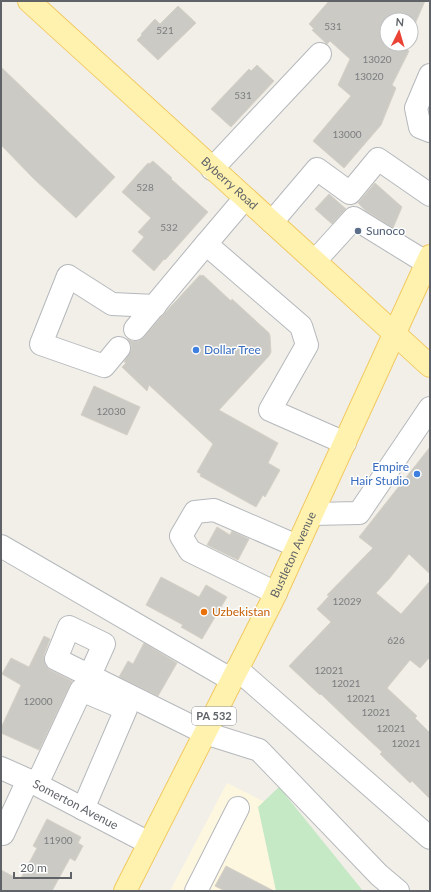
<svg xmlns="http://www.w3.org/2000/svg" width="431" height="892" font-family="Lato,sans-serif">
<rect width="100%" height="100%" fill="#f1efe8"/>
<!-- commercial -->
<path fill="#fef7e0" d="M227,783l48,24 21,84h-126z"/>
<!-- green -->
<path fill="#c5e8c5" d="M279,787l84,104h-87l-18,-84z"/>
<!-- building -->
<g fill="#cccac5" stroke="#d6d1c6">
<path d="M329,1h96l-14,32v-13h-24v24h19l-1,3 4,4 -17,34 4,3 -15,37 -37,43 -31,-27 38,-45 -13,-11 12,-26 -20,-18 -3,3 -15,-14 2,-1 -5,-5z"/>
<path d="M178,6l18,17 -38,37 -21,-20 5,-5 -1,-1 14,-15 5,5z"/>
<path d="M257,65l17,16 -43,46 -20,-18 38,-40 2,2z"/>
<path d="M1,67l114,110 -39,41 -42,-39 -33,-34z"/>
<path d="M153,161l19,17 -1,1 37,33 -43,48 -1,-1 -10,12 -22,-20 12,-14 -6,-5 13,-14 -29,-26 26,-29 1,1z"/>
<path d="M375,183l27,24 -9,21 -28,-18 -7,-7z"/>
<path d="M329,194l17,15 -14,15 -17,-15z"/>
<path d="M200,275l2,1 1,-1 28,26 1,-2 37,34 1,3 1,16 -2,4 -50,54 59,33 -10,20 12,7 -15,27 -2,-2 -7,12 -56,-31 1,-2 -4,-2 16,-28 -64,-59 -2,6 -25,-24 4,-4 -2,-1 7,-12v-6l-4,-5 5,2h7l5,-4 18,-21z"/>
<path d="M94,386l46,21 -13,28 -46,-20z"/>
<path d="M430,447v127l-21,-20 -20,25 -13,14 25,21 29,-33v76l-10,11 -10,-8 -23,28 30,28 -2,2 15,15v66l-18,-18 -2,2 -30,-29 2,-2 -31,-29 -30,-29 -1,1 -31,-29 42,-44 -14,-13 12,-13 -2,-1 46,-47 -14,-11z"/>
<path d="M217,527l13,8 2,-4 17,8 -11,21 -31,-15z"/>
<path d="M161,577l38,20 7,-12 21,12 -25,42 -21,-12 2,-2 -37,-20z"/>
<path d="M44,636l6,3 -6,16v5l2,6 4,4 22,11 -33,69 -38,-17v-5l20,-43 -19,-11 9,-16 18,9z"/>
<path d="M144,643l33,20 -19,33 -39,-19 9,-16 5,3z"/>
<path d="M47,819l34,18 -3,6 5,3 -8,15 -5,-3 -18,33h-51v-21l19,10 17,-32 -4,-2z"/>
<path d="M226,866l48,25h-49l-10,-5z"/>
</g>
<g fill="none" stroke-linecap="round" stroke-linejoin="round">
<!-- minor casing -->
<g stroke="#b5b8bc" stroke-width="24">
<g id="minor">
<path d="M430,75l-14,33 4,19 10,4"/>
<path d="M212,169l108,-115"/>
<path d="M245,198l-39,46 95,82 6,19 -37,65 75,33"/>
<path d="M272,222l45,-53 33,24 28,-34 52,36"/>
<path d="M315,261l39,-43 73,45"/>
<path d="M135,329l71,-85"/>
<path d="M119,348l-15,18 -63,-22 27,-68 44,28 43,2"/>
<path d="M312,514l47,-1 71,-105"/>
<path d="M1,546l231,134"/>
<path d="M276,593l-86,-42 -9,-15 14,-24 19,-2 83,36"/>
<path d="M237,669l193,169"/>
<path d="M90,675l14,-31 -35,-17 -13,32 149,74 54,17 120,125 19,16"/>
<path id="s1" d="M1,768l27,12 121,63"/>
<path d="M37,784l44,-94 45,19 -43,100"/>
<path d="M3,834l25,-54"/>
<path d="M196,891l42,-83"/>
</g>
</g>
<!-- major casing -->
<g stroke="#f2c960" stroke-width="24">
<g id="major">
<path id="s2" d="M29,1l401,365"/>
<path id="s3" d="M125,891l148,-292 157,-343"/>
</g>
</g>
<!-- minor -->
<use href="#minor" stroke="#fff" stroke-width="22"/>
<!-- major -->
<use href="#major" stroke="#fff2af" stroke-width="22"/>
</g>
<!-- markers -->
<circle fill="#5c6f8a" stroke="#fff" stroke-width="1.5" cx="358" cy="231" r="4"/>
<g fill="#3f7fe0" stroke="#fff" stroke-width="1.5">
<circle cx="196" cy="350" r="4"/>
<circle cx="417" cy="474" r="4"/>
</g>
<circle fill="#e8710a" stroke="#fff" stroke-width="1.5" cx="204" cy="612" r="4"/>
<g text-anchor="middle" stroke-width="3" stroke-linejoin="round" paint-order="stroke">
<!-- number labels -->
<g font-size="10" fill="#7a7d7f">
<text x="333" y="30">531</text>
<text x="165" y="34">521</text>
<text x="377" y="63">13020</text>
<text x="369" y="80">13020</text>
<text x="243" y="99">531</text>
<text x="347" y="138">13000</text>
<text x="145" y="191">528</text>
<text x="169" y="231">532</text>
<text x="111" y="415">12030</text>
<text x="347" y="605">12029</text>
<text x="396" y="644">626</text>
<text x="329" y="674">12021</text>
<text x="346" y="687">12021</text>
<text x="361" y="702">12021</text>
<text x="38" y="705">12000</text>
<text x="376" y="716">12021</text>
<text x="391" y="732">12021</text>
<text x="406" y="747">12021</text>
<text x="58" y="844">11900</text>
</g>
<!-- shield labels -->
<rect fill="#fff" stroke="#8f9295" stroke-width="1" x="192" y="707" width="44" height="18" rx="3"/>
<g font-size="11" font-weight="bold" fill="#5f6368">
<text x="214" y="720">PA 532</text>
</g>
<!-- street labels -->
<g font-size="12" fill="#5f6368" stroke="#fff">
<text dy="4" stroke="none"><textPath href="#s2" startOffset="271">Byberry Road</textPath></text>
<text dy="4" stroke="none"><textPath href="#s3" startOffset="376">Bustleton Avenue</textPath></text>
<text dy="4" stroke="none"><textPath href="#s1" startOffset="83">Somerton Avenue</textPath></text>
</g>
<!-- service labels -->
<g font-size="12" fill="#4e5e75" stroke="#fff" text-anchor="start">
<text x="366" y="235">Sunoco</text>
</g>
<!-- shop labels -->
<g font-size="12" fill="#366cbe" stroke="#fff" text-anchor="start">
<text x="204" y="354">Dollar Tree</text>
<text x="409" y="471" text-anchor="end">Empire<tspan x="409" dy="14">Hair Studio</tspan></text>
</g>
<!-- food labels -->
<g font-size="12" fill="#c56008" stroke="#fff" text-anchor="start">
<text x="212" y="616">Uzbekistan</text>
</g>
</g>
<!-- border -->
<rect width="431" height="892" fill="none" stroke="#5f6368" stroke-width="4"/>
<!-- north arrow -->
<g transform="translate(399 32) rotate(5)"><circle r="19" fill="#ffffff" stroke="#bfc1c3"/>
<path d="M0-3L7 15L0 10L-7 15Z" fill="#ea4335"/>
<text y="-6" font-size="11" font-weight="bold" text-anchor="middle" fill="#5f6368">N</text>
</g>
<!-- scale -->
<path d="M14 872v6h57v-6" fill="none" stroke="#5f6368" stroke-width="2"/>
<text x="20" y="872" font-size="12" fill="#5f6368" stroke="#ffffff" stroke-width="3" paint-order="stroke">20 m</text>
</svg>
